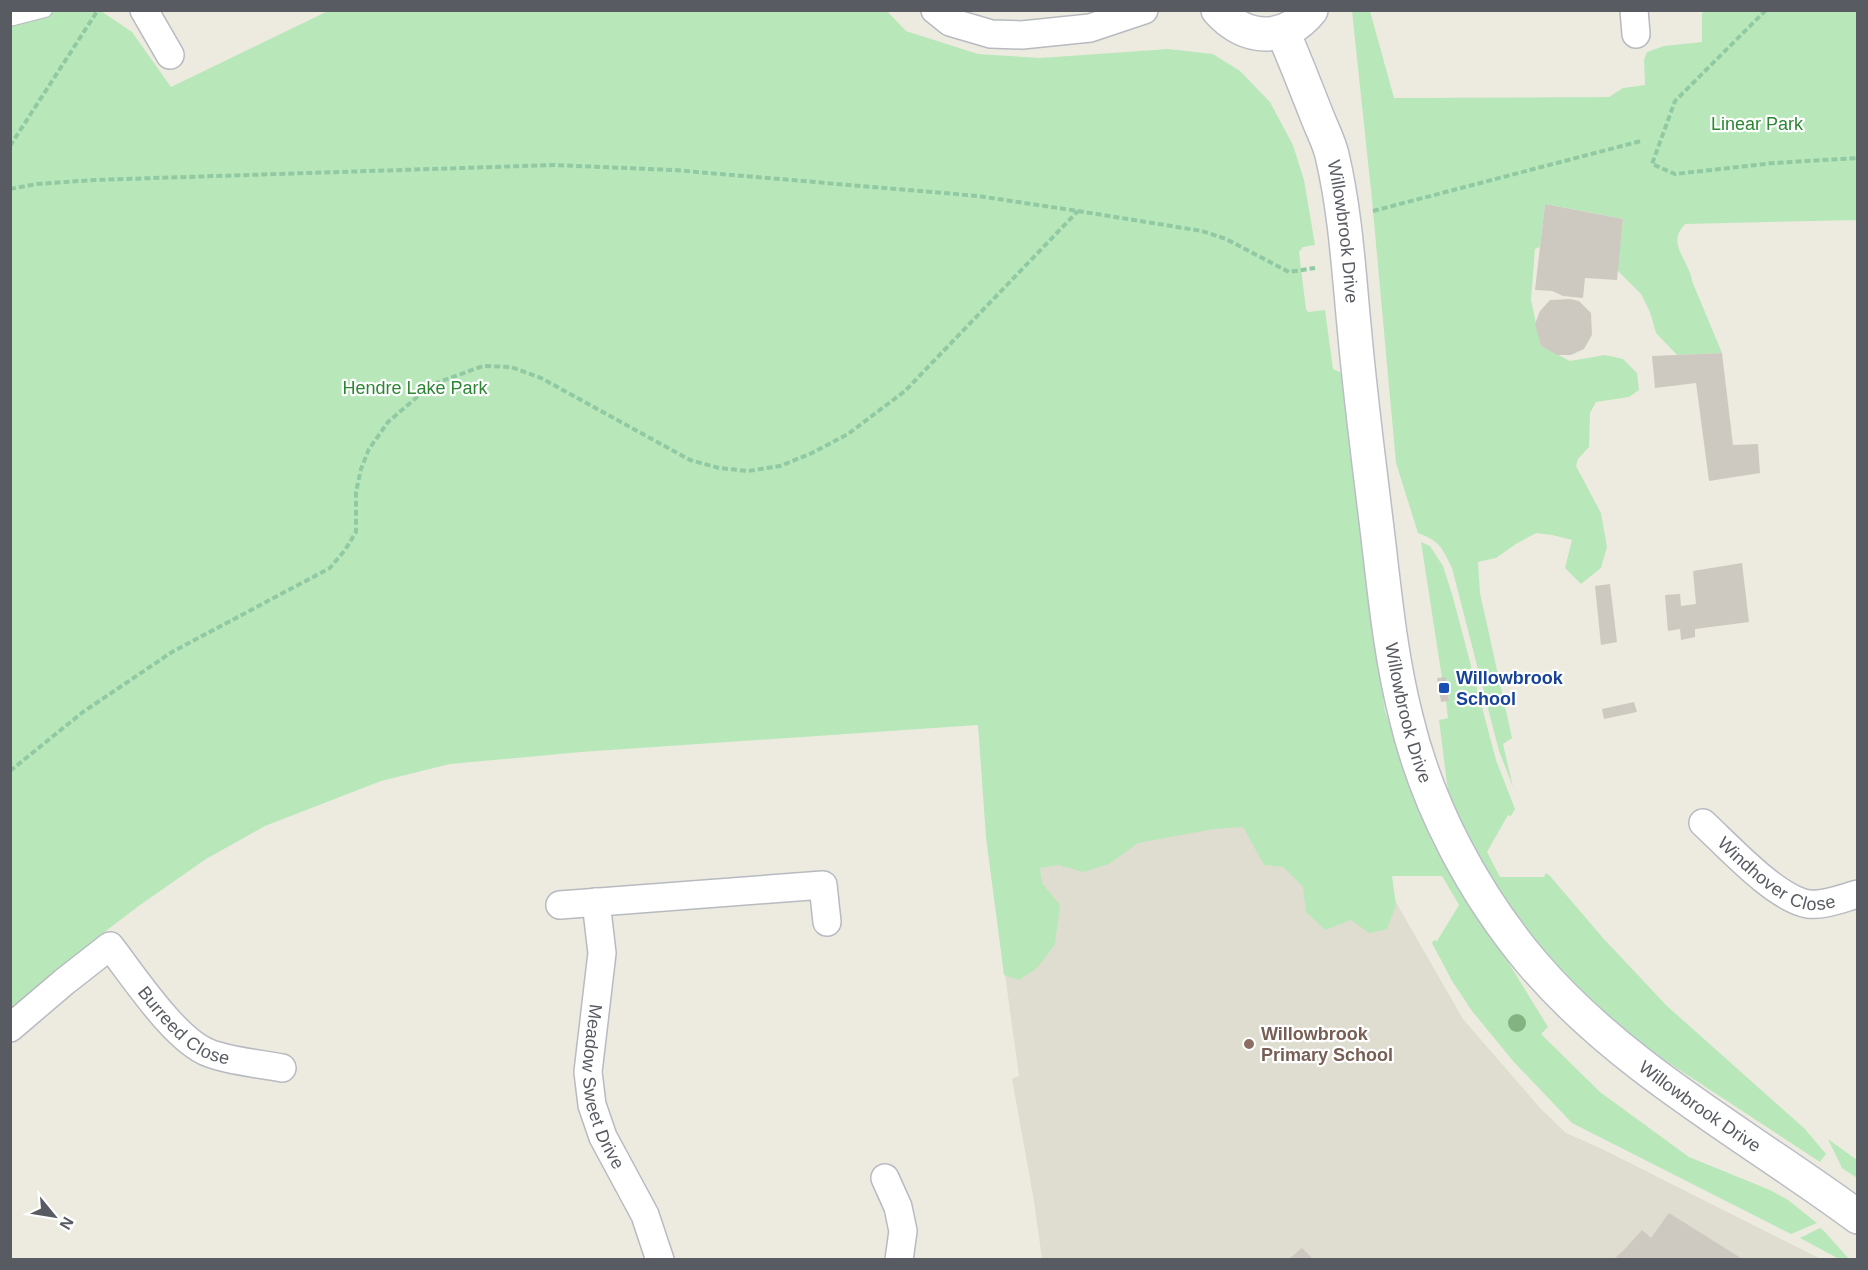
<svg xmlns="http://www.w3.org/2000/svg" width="1868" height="1270" font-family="Arial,sans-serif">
<rect width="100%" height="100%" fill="#edebdf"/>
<!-- education -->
<path fill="#dfddcf" d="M1348,788l38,97 77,134 77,89 26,25 36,16 219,110h-779l-8,-58 -22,-122 7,-3 -33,-239z"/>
<!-- green -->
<g fill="#b8e8ba">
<path d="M11,11h90l31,21 39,55 157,-76h559l19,20 72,23 62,4 128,-9 45,5 27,17 30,31 23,43 11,35 11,65 -12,2 -4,5 7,57 2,3 17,-2 8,59 7,3 3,9 25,220 17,110 27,80 14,35 24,46 15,27 40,58 43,70 -7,7 59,58 89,65 81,33 18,10 29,23 -26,11 -219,-111 -59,-62 -41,-50 -20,-30 -20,-38 2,-3 3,1 22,-36 -17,-29h-50l4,29 -9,24 -18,4 -18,-13 -26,10 -19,-18 -3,-25 -20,-20 -19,-2 -21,-38 -29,2 -76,14 -29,21 -26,8 -24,-7 -19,3 2,15 18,22 -5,39 -18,24 -18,12 -15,-5 -18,-138 -8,-112 -397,27 -131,12 -69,17 -116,45 -59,33 -66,46 -50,38 -79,68z"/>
<path d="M1352,11h18l24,87 215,-1 14,-9 22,-3 -1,-25 3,-8 17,-6 38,-4v-29l4,-2h151v209l-172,4c-2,3 -7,8 -7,12 -4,13 12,29 14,45l30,72 -45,2 -21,-22 -6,-21 -9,-18 -24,-24 6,-51 -78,-15 -5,43 -5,2 -4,51 10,46 29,15 35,-6 18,4 14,14 2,17 -10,7 -33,5 -6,11 -1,34 -11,12 -2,7 25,47 6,34 -6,21 -20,16 -16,-16 7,-28 -20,-5 -16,-2 -20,11 -20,14 -18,4 2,31 32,145 -9,6 10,43 -14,-36 -47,-183c-10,-20 -12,-27 -34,-35l-22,-70 -24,-263z"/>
<path d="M1421,542l9,4 13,20 9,28 44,166 19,49 -4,7 -3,-1 -21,37 13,25h44l2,-4 4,3 53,62 64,68 138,123 21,25 -6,8 -154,-101 -43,-32 -65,-60 -50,-63 -31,-50 -26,-55 -3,-10 -9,-71 9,-2 -2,-16 3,-2 -3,-22h-4z"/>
<path d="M1828,1139l29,21v18l-15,-10z"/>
<path d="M1820,1228l4,3 25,28h-10l-39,-21z"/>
</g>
<!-- building -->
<g fill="#cdc9c0">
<path d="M1545,204l78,15 -6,61 -32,-2 -2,20 -20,-2 -11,-5 -17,-1z"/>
<path d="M1570,299l9,2 12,12 1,22 -8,14 -13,6h-14l-16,-9 -6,-22 5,-13 10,-11z"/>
<path d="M1722,353l11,92 25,-1 2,29 -51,8 -13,-98 -41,5 -3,-32z"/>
<path d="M1742,563l7,59 -54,7v8l-14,3 -1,-11 -12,2 -3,-36 15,-1 1,12 15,-2 -3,-33z"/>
<path d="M1610,584l7,58 -16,3 -6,-59z"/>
<path d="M1446,677l3,24 -8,1 -4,-24z"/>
<path d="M1634,702l3,10 -33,7 -2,-10z"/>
<path d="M1669,1213l75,47h-131l10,-9 19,-21 9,8z"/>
<path d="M1302,1248l12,12h-26z"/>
</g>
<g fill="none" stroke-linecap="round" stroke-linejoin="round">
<!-- lane casing -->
<g stroke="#b7bac0" stroke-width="16">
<path id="lane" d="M10,19l35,-9"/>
</g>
<!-- street casing -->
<g stroke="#b7bac0" stroke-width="30">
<g id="street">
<path d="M144,10l26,45"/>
<path d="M935,10l15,12 41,12 31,1 68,-7 54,-18"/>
<path d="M1634,10l2,24"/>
<path id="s1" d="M1703,823c25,23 72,75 105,81 16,2 35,-6 50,-10"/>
<path id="s2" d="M596,902l6,51 -14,119 4,33 11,32 42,78 15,45"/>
<path d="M560,905l263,-20 4,37"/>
<path id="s3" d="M10,1028l54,-46 46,-36c24,31 65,94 99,107 20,8 52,11 73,15"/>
<path d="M885,1178l13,29 5,24 -4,29"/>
</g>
</g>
<!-- secondary casing -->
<g stroke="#babdc5" stroke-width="36">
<g id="secondary">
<path d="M1218,10c27,31 67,33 93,0"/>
<path id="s4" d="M1283,32c12,28 23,56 34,84 5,13 12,26 15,39 14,59 17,121 23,181 6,67 15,134 23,201 7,60 13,121 28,180 21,89 68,177 127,247 90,105 214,171 325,253"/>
</g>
</g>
<!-- path -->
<g stroke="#91c9a3" stroke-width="4" stroke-dasharray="6 3" stroke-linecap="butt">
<path d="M1766,10l-91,91 -23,63 23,10 99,-11 84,-5"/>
<path d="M10,146l88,-136"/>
<path d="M10,189l27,-5 57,-4 460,-15 120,5 304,26 100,15 124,20 24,8 63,33 26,-4"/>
<path d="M1373,211l268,-70"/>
<path d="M10,771l73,-59 89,-60 158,-84 15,-18 11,-18v-40l5,-23 8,-20 19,-27 43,-37 52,-19 28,1 30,11 149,82 29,8 29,3 32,-5 32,-13 36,-19 57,-43 173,-180"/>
</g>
<!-- lane -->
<use href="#lane" stroke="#fff" stroke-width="14"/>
<!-- street -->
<use href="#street" stroke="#fff" stroke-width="27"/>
<!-- secondary -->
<use href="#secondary" stroke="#fff" stroke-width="33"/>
</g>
<!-- trees -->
<circle fill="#83b381" cx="1517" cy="1023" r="9"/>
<!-- markers -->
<rect fill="#1a4fb4" stroke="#fff" stroke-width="2" x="1438" y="682" width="12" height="12" rx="3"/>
<circle fill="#8d6e63" stroke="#fff" stroke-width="2" cx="1249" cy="1044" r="6"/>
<g text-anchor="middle" stroke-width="4.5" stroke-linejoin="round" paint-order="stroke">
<!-- park labels -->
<g font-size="18" fill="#2c8634" stroke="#fff">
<text x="1757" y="130">Linear Park</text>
<text x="415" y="394">Hendre Lake Park</text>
</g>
<!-- street labels -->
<g font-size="18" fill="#585c62" stroke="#fff">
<text dy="6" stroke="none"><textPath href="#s4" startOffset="210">Willowbrook Drive</textPath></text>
<text dy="6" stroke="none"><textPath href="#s4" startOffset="696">Willowbrook Drive</textPath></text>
<text dy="6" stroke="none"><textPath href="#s1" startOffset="93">Windhover Close</textPath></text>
<text dy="6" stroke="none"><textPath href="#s3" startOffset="240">Burreed Close</textPath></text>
<text dy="6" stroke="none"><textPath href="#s2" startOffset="188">Meadow Sweet Drive</textPath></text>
<text dy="6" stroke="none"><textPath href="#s4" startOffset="1200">Willowbrook Drive</textPath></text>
</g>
<!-- transit labels -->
<g font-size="18" font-weight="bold" fill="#164399" stroke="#fff" text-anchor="start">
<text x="1456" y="684">Willowbrook<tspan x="1456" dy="21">School</tspan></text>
</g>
<!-- education labels -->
<g font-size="18" font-weight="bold" fill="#785e54" stroke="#fff" text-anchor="start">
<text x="1261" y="1040">Willowbrook<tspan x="1261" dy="21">Primary School</tspan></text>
</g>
</g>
<!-- border -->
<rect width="1868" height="1270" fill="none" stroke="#585c62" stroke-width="24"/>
<!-- north arrow -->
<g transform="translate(54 1216) rotate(120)" stroke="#ffffff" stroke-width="4.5" paint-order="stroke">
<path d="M0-4.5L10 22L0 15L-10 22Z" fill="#585c62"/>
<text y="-9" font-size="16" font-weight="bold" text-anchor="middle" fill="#585c62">N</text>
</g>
</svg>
